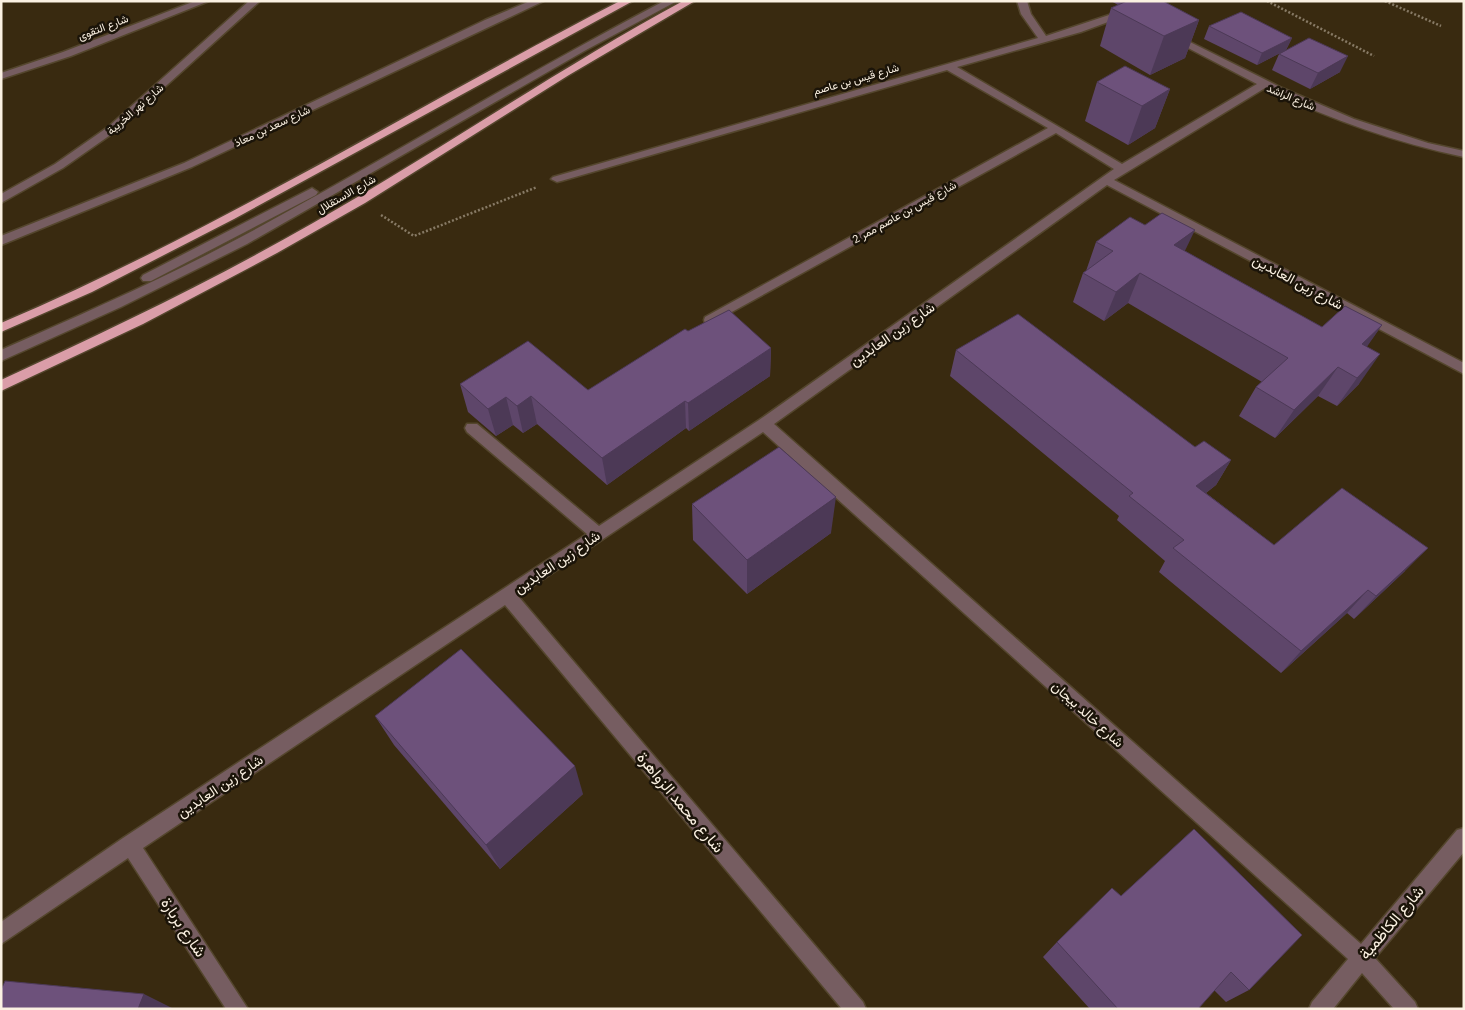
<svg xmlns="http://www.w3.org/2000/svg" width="1465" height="1010" font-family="'IBM Plex Sans',Vazirmatn,sans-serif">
<rect width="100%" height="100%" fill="#392a10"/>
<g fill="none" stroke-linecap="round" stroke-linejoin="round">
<!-- minor casing -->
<g stroke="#54462d" stroke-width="3">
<g id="minor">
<path d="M195,1h14l-138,55 -70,23v-6l62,-21z"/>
<path d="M249,1h11l-144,130 -53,37 -62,35v-9l54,-30 53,-37z"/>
<path d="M530,1h14l-352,166 -191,78v-9l183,-73 301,-143z"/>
<path d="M664,1h13l-91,49 -339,194 -126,63 -120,54v-11c81,-36 162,-71 240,-113 142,-76 280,-161 423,-236z"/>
<path d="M1017,1h10l4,13 15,22 105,-35h14l-84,31 -124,35 165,97 135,-80 -88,-46 -2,-2 5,-3 110,55 72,31 74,24 36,8v6c-70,-15 -135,-38 -199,-69l-151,92 350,183v11l-357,-189 -333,239 587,520 96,-114 7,-2v24l-89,106 40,44 3,7h-24l-32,-36 -29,36h-24l3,-7 36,-43 -585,-527 -245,164 345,406 3,7h-24l-337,-404 -362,243 105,161h-22l-98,-151 -127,86v-22l122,-84 464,-304 -120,-102 -2,-4 2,-4h10l122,102 160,-106 355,-251 -58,-36 -346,191 -5,-1 -1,-3 1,-3 343,-189 -101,-58 -386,111 -4,1 -6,-3 2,-2 485,-139 -17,-24z"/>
<path d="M312,188l6,4 -2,3 -165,86h-8l-2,-3 2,-3z"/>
</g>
</g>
<!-- highway casing -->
<g stroke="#54462d" stroke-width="3">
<g id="highway">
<path d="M620,1h13l-399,218 -142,73 -91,40v-9c214,-91 413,-216 619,-322z"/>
<path d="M683,1h12l-126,74 -204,128 -88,50 -134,71 -142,67v-11c106,-49 211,-99 312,-157 125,-71 243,-153 370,-222z"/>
</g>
</g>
<!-- path -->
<g stroke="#877a65" stroke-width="2.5" stroke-dasharray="2 2" stroke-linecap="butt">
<path d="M1267,1l107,55"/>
<path d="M1385,1l56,25"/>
<path d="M381,215l33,21 123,-49"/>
</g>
<!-- minor -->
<use href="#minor" fill="#765d61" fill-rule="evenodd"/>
<!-- highway -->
<use href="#highway" fill="#da9da8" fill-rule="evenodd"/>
</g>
<!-- wall -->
<g fill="#5e466a">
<path d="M1111,1h52l36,19 -14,38 -35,17 -50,-29 11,-38 7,-3z"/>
<path d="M1209,26l83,12 -6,12 -29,15 -53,-26z"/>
<path d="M1279,54l61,18 -30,17 -38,-19z"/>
<path d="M1097,82l73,7 -15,39 -27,17 -43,-24z"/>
<path d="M1096,242l89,9 137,76 60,-2 -16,22 -7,37 -22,22 -19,-10 -43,42 -36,-22 17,-29 6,-5 -134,-79 -24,18 -31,-19 10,-29 3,-2z"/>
<path d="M688,331l83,17 -1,28 -81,55 -3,-3 -79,57 -70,-61 -14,9 -10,-8 -17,11 -28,-24 -8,-28 128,6z"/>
<path d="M956,350l239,97 36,13 -15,25 -10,8 68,52 131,26 -51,48 -7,-6 -66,60 -122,-101 6,-11 -48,-41 2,-4 -169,-140z"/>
<path d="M692,504l139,29 -84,61 -54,-54z"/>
<path d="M375,716l208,78 -83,75 -106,-124z"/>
<path d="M1194,829l55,161 -23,12 -12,-12 -16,19h-108l-47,-52 14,-15 64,-46z"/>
</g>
<!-- shaded-wall -->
<g fill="#4c3956">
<path d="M1199,20l-14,38 -35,17 14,-39z"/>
<path d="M1292,38l-6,12 -29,15 5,-12z"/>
<path d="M1348,56l-8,16 -30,17 8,-16z"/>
<path d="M1170,89l-15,39 -27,17 14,-39z"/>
<path d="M1195,230l-14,29 -7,-14z"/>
<path d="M1140,273l-12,30 -24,18 12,-29z"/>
<path d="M1382,325l-20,29v-10z"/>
<path d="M771,348l-1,28 -81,55 -1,-28z"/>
<path d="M1380,354l-21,30 -22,22 20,-28z"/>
<path d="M1338,367l-20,29 -43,42 19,-28z"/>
<path d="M531,396l6,28 -14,9 -6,-27z"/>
<path d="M506,397l7,28 -17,11 -8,-27z"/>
<path d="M685,401l1,27 -79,57 -5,-27z"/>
<path d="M1231,460l-15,25 -34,26 14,-25z"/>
<path d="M836,497l-5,36 -84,61v-34z"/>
<path d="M1428,548l-23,23 -51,48 22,-23z"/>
<path d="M1368,590l-21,23 -66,60 20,-22z"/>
<path d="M575,766l8,28 -83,75 -14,-24z"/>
<path d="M144,994l28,14v1h-34z"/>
</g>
<!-- building -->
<g fill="#6d517b" stroke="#4c3956">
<path d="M1127,1h36l36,19 -35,16 -53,-28z"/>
<path d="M1241,12l51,26 -30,15 -53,-27z"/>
<path d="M1309,38l39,18 -30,17 -39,-19z"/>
<path d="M1125,66l45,23 -28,17 -45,-24z"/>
<path d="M1162,213l33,17 -21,15 148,82 23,-21 37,19 -20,19 18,10 -23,24 -19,-11 -44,43 -38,-23 32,-29 -148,-85 -24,19 -33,-19 30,-22 -17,-9 34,-25 15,8z"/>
<path d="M729,310l42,38 -83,55 -3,-2 -83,57 -71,-62 -14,10 -11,-9 -18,12 -28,-25 68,-43 60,49 97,-61 3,2z"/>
<path d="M1018,314l177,133 9,-6 27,19 -35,26 78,59 68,-57 86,60 -52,48 -8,-6 -67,61 -128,-103 11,-8 -55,-44 4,-3 -177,-143z"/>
<path d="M779,447l57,50 -89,63 -55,-56z"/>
<path d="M461,649l114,117 -89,79 -111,-129z"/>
<path d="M1194,829l108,106 -53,55 -18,-18 -33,37h-80l-61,-67 55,-54 9,8z"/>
<path d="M5,981l139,13 -6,15h-137v-19z"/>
</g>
<g text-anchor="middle" stroke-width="5" stroke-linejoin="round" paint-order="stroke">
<!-- far-street labels -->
<g font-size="11" fill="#fbf1e2" stroke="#1b1409">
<text transform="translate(103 27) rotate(-21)" y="4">شارع التقوى</text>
<text transform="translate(856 79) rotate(-16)" y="4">شارع قيس بن عاصم</text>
<text transform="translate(1291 97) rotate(23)" y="4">شارع الراشد</text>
<text transform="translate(135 109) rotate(-41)" y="4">شارع نهر الخريبة</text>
<text transform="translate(272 126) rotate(-25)" y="4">شارع سعد بن معاذ</text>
<text transform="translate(346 194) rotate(-30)" y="4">شارع الاستقلال</text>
<text transform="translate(904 212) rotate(-29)" y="4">شارع قيس بن عاصم ممر 2</text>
</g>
<!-- street labels -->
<g font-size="14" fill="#fbf1e2" stroke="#1b1409">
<text transform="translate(1298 282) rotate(28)" y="5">شارع زين العابدين</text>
<text transform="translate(892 334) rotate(-35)" y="5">شارع زين العابدين</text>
<text transform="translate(557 562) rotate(-34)" y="5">شارع زين العابدين</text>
<text transform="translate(1088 714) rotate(42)" y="5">شارع خالد بيجان</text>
<text transform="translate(220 786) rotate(-34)" y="5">شارع زين العابدين</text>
</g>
<!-- near-street labels -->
<g font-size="16" fill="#fbf1e2" stroke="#1b1409">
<text transform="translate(681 802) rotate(50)" y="6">شارع محمد الزواهرة</text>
<text transform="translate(1391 922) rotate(-50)" y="6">شارع الكاظمية</text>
<text transform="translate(184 927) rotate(56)" y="6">شارع بربارة</text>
</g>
</g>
<!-- border -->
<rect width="1465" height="1010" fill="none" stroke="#fbf1e2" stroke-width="5"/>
</svg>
